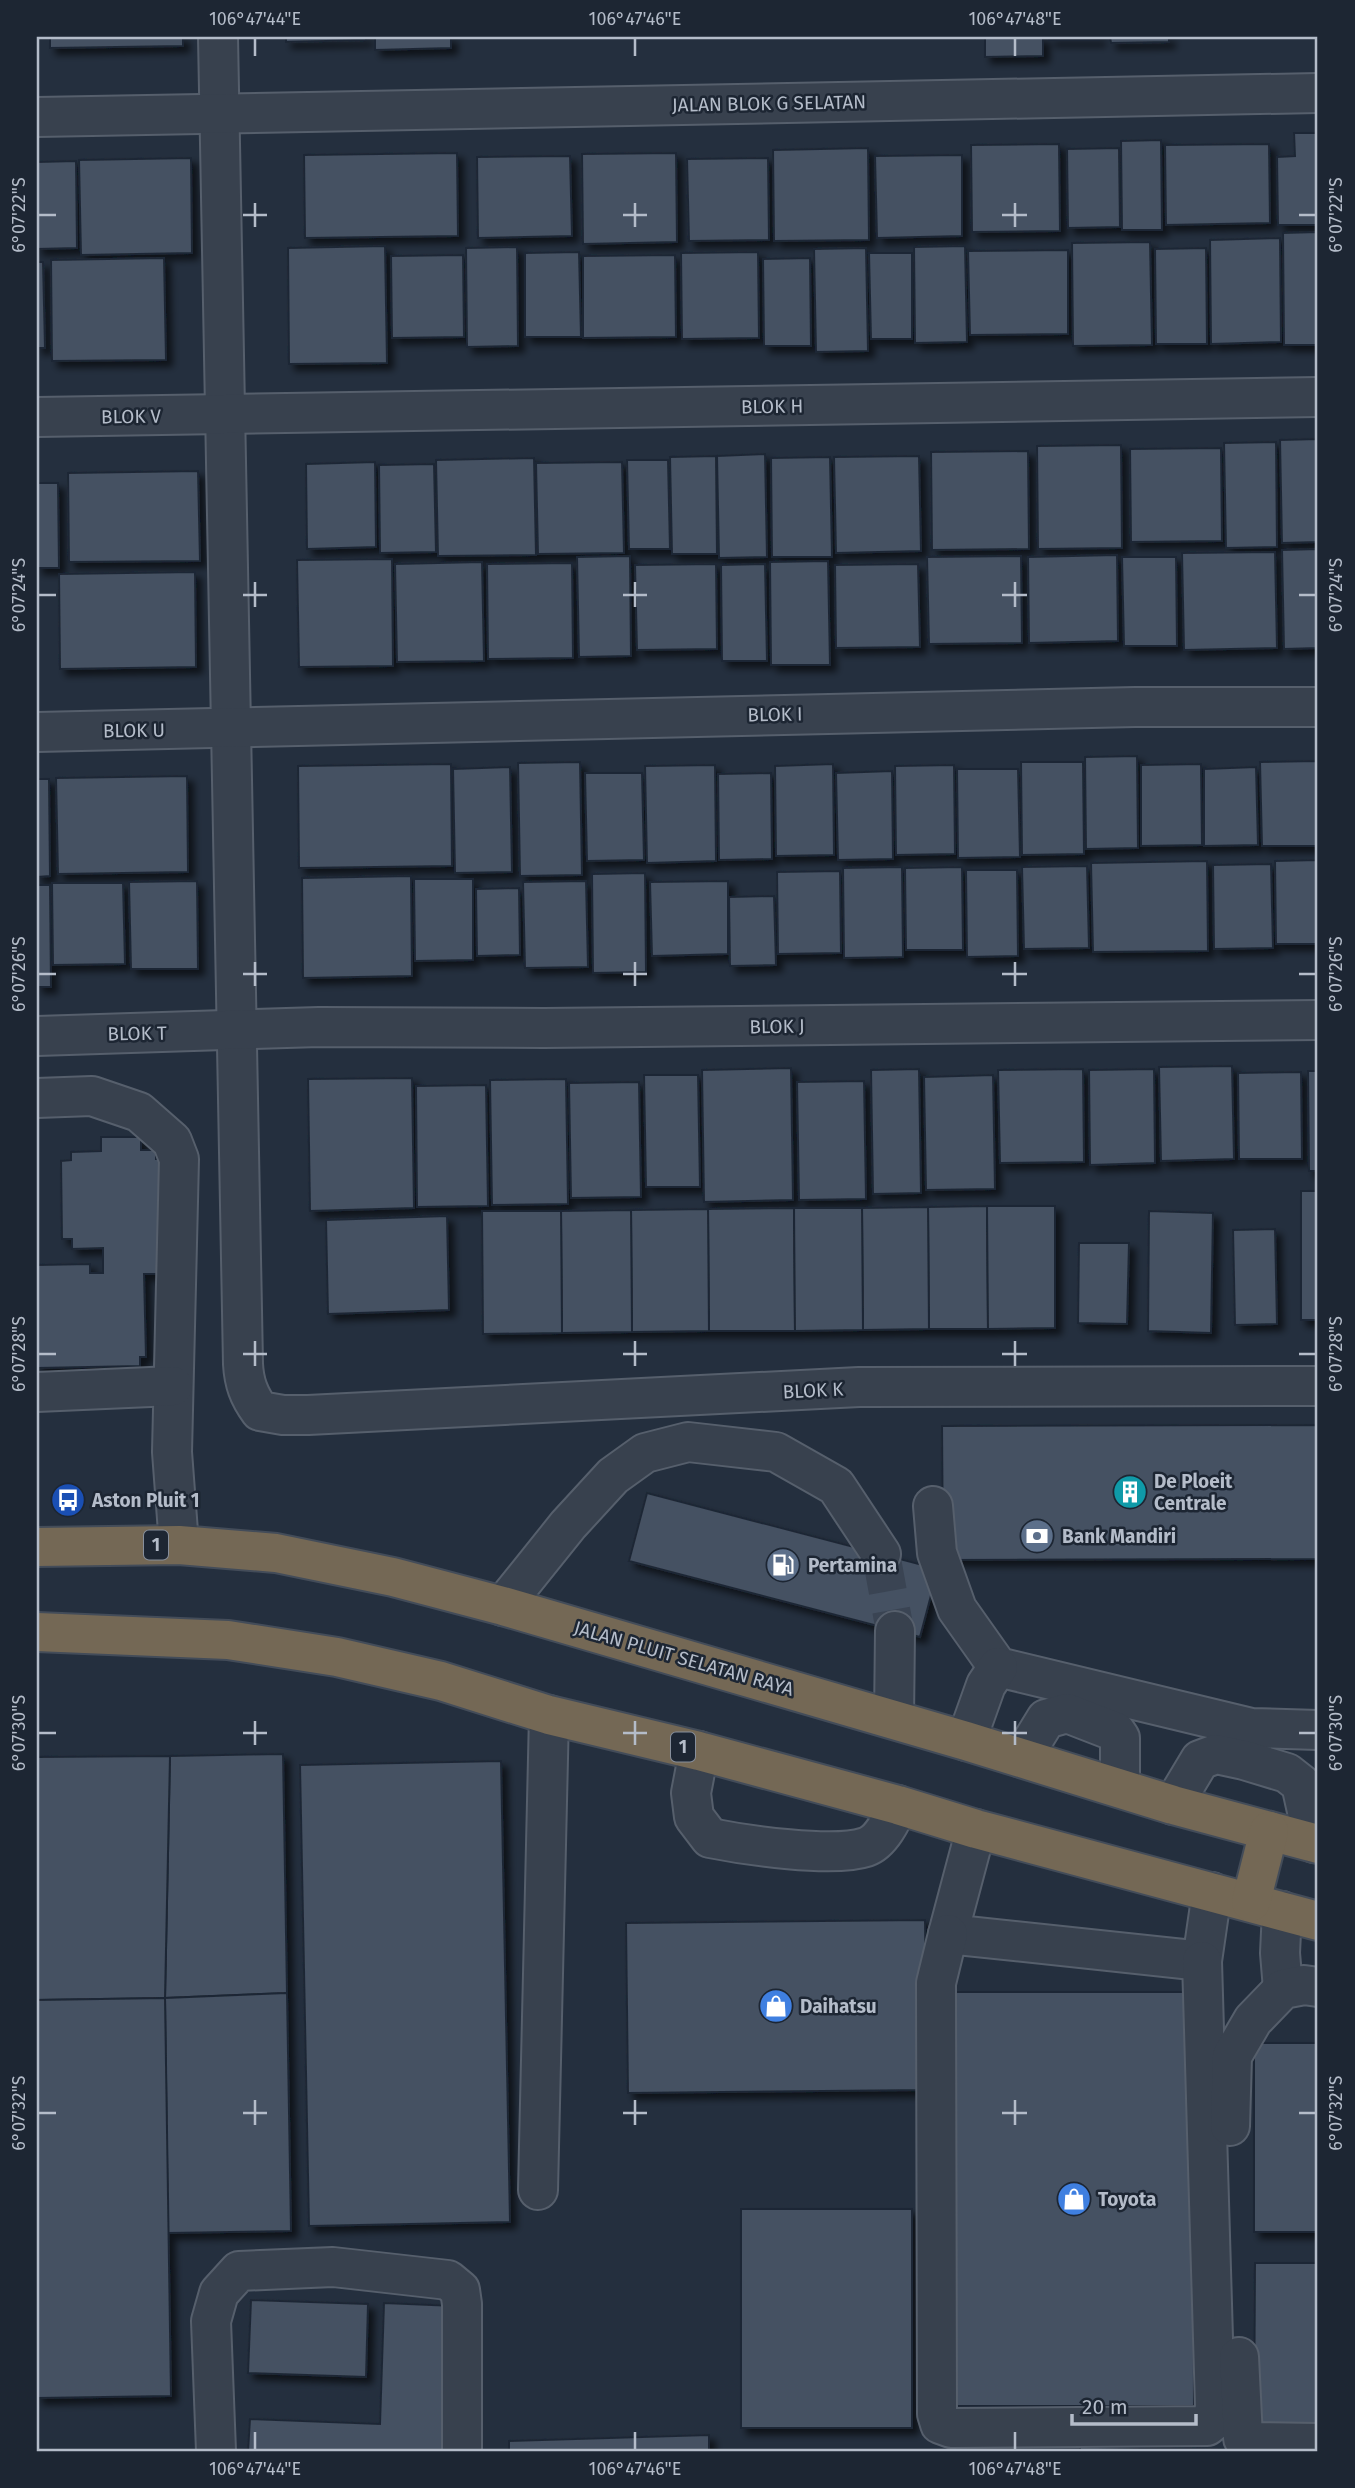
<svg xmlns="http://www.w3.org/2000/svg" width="1355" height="2488" font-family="'Fira Sans',sans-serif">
<defs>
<filter id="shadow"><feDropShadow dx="6" dy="6" stdDeviation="3.5" flood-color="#0009"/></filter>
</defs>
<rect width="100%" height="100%" fill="#242f3e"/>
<!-- building -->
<g fill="#455162" stroke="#1f2835" stroke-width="2" filter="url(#shadow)">
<path d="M50,37h133v9l-133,2z"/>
<path d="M286,37h80v3l-80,2z"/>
<path d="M375,37h76v11l-76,2z"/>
<path d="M985,37h58v19l-58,1z"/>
<rect x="1049" y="37" width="50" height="3"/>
<path d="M1110,37h59v5l-58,1z"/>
<path d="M1294,133h24v92h-40l-1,-68 18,-1z"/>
<path d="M1161,140l1,90h-40l-1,-89z"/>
<path d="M1059,144l1,87 -88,1 -1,-87z"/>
<path d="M1269,144l1,79 -104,2 -1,-80z"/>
<path d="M868,148l1,92 -95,1 -1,-91z"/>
<path d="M1119,148l1,79 -52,1 -1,-79z"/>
<path d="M457,153l1,83 -153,2 -1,-83z"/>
<path d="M676,153l1,89 -94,2 -1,-90z"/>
<path d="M962,155v81l-85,2 -2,-82z"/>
<path d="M570,156l2,80 -94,2 -1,-81z"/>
<path d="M191,158l1,95 -111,2 -2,-95z"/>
<path d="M768,158l1,82 -80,1 -2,-82z"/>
<path d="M76,161l1,87 -40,1v-87z"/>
<path d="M1318,232v113h-34l-1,-112z"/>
<path d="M1280,238l1,104 -70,2 -1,-104z"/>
<path d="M1150,242l2,103 -79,1 -1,-103z"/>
<path d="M385,246l2,117 -98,1 -1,-116z"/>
<path d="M965,246l2,96 -52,1 -1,-96z"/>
<path d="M517,247l1,99 -51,1 -1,-99z"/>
<path d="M866,248l2,103 -52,1 -2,-103z"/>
<path d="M1206,248l1,96h-51l-1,-95z"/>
<path d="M1068,250v84l-98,1 -2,-84z"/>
<path d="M579,252l2,85h-56v-84z"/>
<path d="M758,252l1,86 -77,1 -1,-86z"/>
<path d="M869,253h43v86h-41z"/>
<path d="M463,255l1,82 -72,1 -1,-82z"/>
<path d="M675,255l1,82 -93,1v-82z"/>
<path d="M164,258l2,102 -114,1 -1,-101z"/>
<path d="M810,258l1,88h-47l-1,-87z"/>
<path d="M37,262h6l2,86h-8z"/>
<path d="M1318,439v103l-36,1 -2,-103z"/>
<path d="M1276,442l1,105 -51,1 -2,-105z"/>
<path d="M1121,445l1,103 -84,1 -1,-103z"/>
<path d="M1221,448l1,93 -91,1 -1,-93z"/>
<path d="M1028,451l1,98 -97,1 -1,-98z"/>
<path d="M765,454l2,103 -48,1 -2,-102z"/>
<path d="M716,456l1,98h-45l-2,-97z"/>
<path d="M919,456l2,95 -85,2 -2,-96z"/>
<path d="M830,457l2,100h-60l-1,-99z"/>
<path d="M534,458l2,97 -98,1 -2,-96z"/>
<path d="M627,460h41l2,89h-41z"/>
<path d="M375,462l1,85 -69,2 -1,-85z"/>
<path d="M622,462l2,91 -86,1 -2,-91z"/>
<path d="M434,464l2,88 -56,1 -1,-88z"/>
<path d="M198,471l2,90 -131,1 -1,-89z"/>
<path d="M37,483h21l1,85h-22z"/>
<path d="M1318,549v99l-34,1 -2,-99z"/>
<path d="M1275,552l2,96 -93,2 -2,-97z"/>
<path d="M1117,555l1,86 -89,2 -1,-86z"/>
<path d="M630,556l1,100 -52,1 -2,-100z"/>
<path d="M1021,556l1,87 -93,1 -2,-87z"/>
<path d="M1122,557h54l1,89h-53z"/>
<path d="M392,559l1,107 -94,1 -2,-107z"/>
<path d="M828,561l2,104h-59l-1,-103z"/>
<path d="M482,562l2,99 -87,1 -2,-98z"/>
<path d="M572,563l1,95 -85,1 -1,-95z"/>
<path d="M716,564l1,85 -80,1 -2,-85z"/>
<path d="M765,564l2,97h-45l-1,-96z"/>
<path d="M918,564l2,83 -84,1 -1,-83z"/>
<path d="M195,572l1,95 -136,2 -1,-95z"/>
<path d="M1137,756l1,92 -52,1 -1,-92z"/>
<path d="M1318,761v85h-56l-2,-84z"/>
<path d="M580,762l2,113 -62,1 -2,-113z"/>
<path d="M1021,762h62l1,92 -62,1z"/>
<path d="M451,764l1,102 -153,2 -1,-102z"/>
<path d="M833,764l1,91 -58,1 -1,-90z"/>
<path d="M1201,764l1,81 -61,1v-81z"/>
<path d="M715,765l1,96 -69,2 -2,-97z"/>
<path d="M954,765l1,89 -59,1 -1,-89z"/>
<path d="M510,767l2,105 -57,1 -2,-104z"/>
<path d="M1256,767l2,78 -54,1v-77z"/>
<path d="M957,769h61l2,88 -62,1z"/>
<path d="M892,771l1,88 -55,1 -2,-87z"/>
<path d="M585,773h57l2,87 -57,1z"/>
<path d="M771,773l1,86 -53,1 -1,-86z"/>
<path d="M187,776l1,96 -130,2 -2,-96z"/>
<path d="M37,779h12l1,97 -13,1z"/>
<path d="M1318,860v84h-42l-1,-83z"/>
<path d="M1207,861l1,90 -115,1 -2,-89z"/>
<path d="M1271,864l2,84 -59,1 -1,-84z"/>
<path d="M1087,866l2,82 -65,1 -2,-82z"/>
<path d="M902,867l1,90 -59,1 -1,-90z"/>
<path d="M962,867l1,83h-57l-1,-82z"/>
<path d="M966,870h51l1,86 -51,1z"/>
<path d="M840,871l1,82 -63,1 -1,-82z"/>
<path d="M645,873l1,99 -53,1 -1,-99z"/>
<path d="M411,876l1,100 -109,2 -1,-100z"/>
<path d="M414,879h59v81l-58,1z"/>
<path d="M197,881l1,88h-67l-2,-87z"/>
<path d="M586,881l2,86 -63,1 -2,-86z"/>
<path d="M728,881v73l-76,2 -2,-74z"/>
<path d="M52,883h71l2,81 -72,1z"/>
<path d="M37,885h13l1,102h-14z"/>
<path d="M519,888l1,67 -43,1 -1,-67z"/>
<path d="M774,896l2,69 -46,1 -1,-69z"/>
<path d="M1232,1066l2,93 -73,2 -2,-94z"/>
<path d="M791,1068l2,132 -89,2 -2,-132z"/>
<path d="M919,1069l2,124 -48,1 -2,-124z"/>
<path d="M1083,1069l1,93 -84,1 -2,-93z"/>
<path d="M1154,1069l1,94 -65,2 -1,-95z"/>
<path d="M1308,1071h10v100h-9z"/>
<path d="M1301,1072l1,87h-63l-1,-86z"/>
<path d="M644,1075h54l2,112h-54z"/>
<path d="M993,1075l2,114 -69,1 -2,-113z"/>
<path d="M412,1078l2,130 -104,3 -2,-132z"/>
<path d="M566,1079l2,125 -76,1 -2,-125z"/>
<path d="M864,1081l2,118 -67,1 -2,-118z"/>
<path d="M639,1082l2,115 -70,1 -2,-115z"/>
<path d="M486,1085l2,121 -71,1 -1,-121z"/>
<path d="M101,1137h40v13h15v9h8l-6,115h-14l2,83h-6v9l-103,2v-103l53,-1v9h13v-25l-31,1v-10h-10l-1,-78 10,-1v-8l30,-1z"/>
<rect x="1301" y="1191" width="17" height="129"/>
<path d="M987,1206l1,123h-59l-1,-122z"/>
<path d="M987,1206h68v122l-67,1z"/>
<path d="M928,1207l1,122 -66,1 -1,-122z"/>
<path d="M794,1208l1,123h-86l-1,-122z"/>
<path d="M794,1208h68l1,122 -68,1z"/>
<path d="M708,1209l1,122 -77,1 -1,-122z"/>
<path d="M631,1210l1,122 -70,1 -1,-122z"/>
<path d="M482,1211h79l1,122 -79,1z"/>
<path d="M1149,1211l64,2 -2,120 -63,-2z"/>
<path d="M447,1216l2,94 -121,4 -2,-94z"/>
<path d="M1275,1229l2,95 -42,1 -2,-95z"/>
<path d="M1079,1243h50l-2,81 -49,-1z"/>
<path d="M1318,1425v134l-375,1 -1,-134z"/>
<path d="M647,1493l291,76 -18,68 -291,-76z"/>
<path d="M283,1754l4,239 -122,5 5,-242z"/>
<path d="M170,1756l-5,242 -128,2v-243z"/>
<path d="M501,1761l9,461 -201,4 -9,-461z"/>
<path d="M925,1920l2,170 -299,3 -2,-170z"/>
<path d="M955,1992h238l1,414h-239z"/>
<path d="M287,1993l4,238 -123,2 -3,-235z"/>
<path d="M165,1998l6,398 -134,2v-398z"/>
<rect x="1254" y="2043" width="64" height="189"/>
<rect x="741" y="2209" width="171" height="219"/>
<path d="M1255,2263h63v173l-64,-1z"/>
<path d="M251,2300l117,4 -2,73 -118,-4z"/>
<path d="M384,2303l71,3 -6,145h-201l2,-32 130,5z"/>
<path d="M709,2435v16h-200v-10z"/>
<path d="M1080,2447l238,4h-238z"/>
</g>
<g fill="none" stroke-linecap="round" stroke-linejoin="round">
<!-- minor-tunnel -->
<path stroke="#3a4453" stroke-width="38" stroke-dasharray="38 19" stroke-linecap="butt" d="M881,1554l14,77"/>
<!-- minor casing -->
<g stroke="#565f6c" stroke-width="42">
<g id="minor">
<path d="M218,37l25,1327c1,19 6,32 17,47l23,4h25l551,-28 459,-1"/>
<path d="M37,117l1281,-24"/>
<path d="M37,417l1281,-20"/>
<path d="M37,732l1098,-25h183"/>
<path d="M37,1036l282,-9 225,1 774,-8"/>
<path d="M37,1098l55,-2 47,16 33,29 7,18 -7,293 7,93"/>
<path d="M37,1392l136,-6"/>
<path d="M933,1506l4,47 20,56 41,58 253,61 67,2"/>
<path d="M503,1606l65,-81 45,-49 32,-23 43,-11 88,10 60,34 45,68"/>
<path d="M894,1719l1,-88"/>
<path d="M966,1741l20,-56 12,-18"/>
<path d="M699,1751l-8,42 3,24 16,21c35,7 123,20 156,9 15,-5 26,-28 32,-42"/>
<path d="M1022,1758l24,-39 21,-6 49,19 4,6v50"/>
<path d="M1173,1805l27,-45 16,-6 28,6 43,13 14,11 13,59"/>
<path d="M976,1829l-28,105 254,27 10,-69"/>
<path d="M1282,1911l-2,42 3,36"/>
<path d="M948,1934l-12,49 1,431 3,10 11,4 256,-2 5,-4 3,-15 -13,-446"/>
<path d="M1230,2126l2,-70 21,-36 30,-31 21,-4 14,2"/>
<path d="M538,2190l11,-475"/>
<path d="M1239,2357l4,81 8,4 67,1"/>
<path d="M216,2451l-5,-130 8,-28 20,-22 94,-4 115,13 12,10 2,14v147"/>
</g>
</g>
<!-- highway casing -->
<g stroke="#434c59" stroke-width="42">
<g id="highway">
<path d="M37,1547l142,-2 97,8 117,24 110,29 463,135 207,64 145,39"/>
<path d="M37,1632l191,8 109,17 104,24 108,34 150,36 199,54 78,24 342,92"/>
<path d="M1251,1902l18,-71"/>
</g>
</g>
<!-- minor -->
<use href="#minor" stroke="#38414e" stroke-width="38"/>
<!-- highway -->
<use href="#highway" stroke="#746855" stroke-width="38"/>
</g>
<!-- ticks -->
<path fill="none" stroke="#b4bcc9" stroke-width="2.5" d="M255,38v18M635,38v18M1015,38v18M255,203v24M635,203v24M1015,203v24M38,215h18M243,215h24M623,215h24M1002,215h25M1299,215h17M255,582v25M635,582v25M1015,582v25M38,595h18M243,595h24M623,595h24M1002,595h25M1299,595h17M255,962v24M635,962v24M1015,962v24M38,974h18M243,974h24M623,974h24M1002,974h25M1299,974h17M255,1341v25M635,1341v25M1015,1341v25M38,1354h18M243,1354h24M623,1354h24M1002,1354h25M1299,1354h17M255,1721v24M635,1721v24M1015,1721v24M38,1733h18M243,1733h24M623,1733h24M1002,1733h25M1299,1733h17M255,2100v25M635,2100v25M1015,2100v25M38,2113h18M243,2113h24M623,2113h24M1002,2113h25M1299,2113h17M255,2432v18M635,2432v18M1015,2432v18"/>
<!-- icons -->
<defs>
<g id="building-disc" transform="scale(1.75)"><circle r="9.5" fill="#0f9aa8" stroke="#1d2633"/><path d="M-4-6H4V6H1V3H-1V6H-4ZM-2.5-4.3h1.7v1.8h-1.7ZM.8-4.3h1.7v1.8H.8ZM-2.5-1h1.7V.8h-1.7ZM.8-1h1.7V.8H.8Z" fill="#fff"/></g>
<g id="bus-disc" transform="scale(1.75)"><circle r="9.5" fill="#1a4fb4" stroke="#1d2633"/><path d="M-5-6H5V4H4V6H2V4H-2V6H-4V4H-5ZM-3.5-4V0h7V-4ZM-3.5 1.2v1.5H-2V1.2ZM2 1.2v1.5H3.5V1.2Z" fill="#fff"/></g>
<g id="bank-disc" transform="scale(1.75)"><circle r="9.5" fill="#5c6f8a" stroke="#1d2633"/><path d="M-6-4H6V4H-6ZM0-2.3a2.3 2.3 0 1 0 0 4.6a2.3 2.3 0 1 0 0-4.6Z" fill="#fff"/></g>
<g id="fuel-disc" transform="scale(1.75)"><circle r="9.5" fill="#5c6f8a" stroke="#1d2633"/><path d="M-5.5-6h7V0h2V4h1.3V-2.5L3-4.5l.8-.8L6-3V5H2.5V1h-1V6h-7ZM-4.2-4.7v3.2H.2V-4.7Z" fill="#fff"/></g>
<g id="shop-disc" transform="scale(1.75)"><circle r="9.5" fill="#3f7fe0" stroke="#1d2633"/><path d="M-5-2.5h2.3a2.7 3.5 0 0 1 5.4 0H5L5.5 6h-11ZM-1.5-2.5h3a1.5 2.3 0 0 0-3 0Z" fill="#fff"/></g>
</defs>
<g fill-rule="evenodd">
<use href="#building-disc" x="1130" y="1492"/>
<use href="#bus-disc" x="68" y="1500"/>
<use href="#bank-disc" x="1037" y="1536"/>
<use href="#fuel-disc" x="783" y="1565"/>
<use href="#shop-disc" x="776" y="2006"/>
<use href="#shop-disc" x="1074" y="2199"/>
</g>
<g text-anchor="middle" stroke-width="5" stroke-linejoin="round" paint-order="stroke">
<!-- shield labels -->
<g fill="#1d2633" stroke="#878f9c" stroke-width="2">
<rect x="144" y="1530.5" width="24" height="29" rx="5"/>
<rect x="671" y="1732.5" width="24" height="29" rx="5"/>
</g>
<g font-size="18" font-weight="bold" fill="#b4bcc9">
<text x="156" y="1551">1</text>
<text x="683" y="1753">1</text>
</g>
<!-- street labels -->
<g font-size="19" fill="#b4bcc9" stroke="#1d2633">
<text transform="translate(769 103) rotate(-1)" y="7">JALAN BLOK G SELATAN</text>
<text transform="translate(772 406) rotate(-1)" y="7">BLOK H</text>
<text transform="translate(131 416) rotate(-1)" y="7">BLOK V</text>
<text transform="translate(775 714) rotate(-1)" y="7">BLOK I</text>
<text transform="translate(134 730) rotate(-1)" y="7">BLOK U</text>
<text transform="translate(777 1026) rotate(-1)" y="7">BLOK J</text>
<text transform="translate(137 1033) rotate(-1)" y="7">BLOK T</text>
<text transform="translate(813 1390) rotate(-3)" y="7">BLOK K</text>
<text transform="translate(684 1658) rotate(16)" y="7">JALAN PLUIT SELATAN RAYA</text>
</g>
<!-- poi labels -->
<g font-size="19" font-weight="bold" fill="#b4bcc9" stroke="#1d2633" text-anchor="start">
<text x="1154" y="1488">De Ploeit<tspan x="1154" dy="22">Centrale</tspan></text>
<text x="92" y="1507">Aston Pluit 1</text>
<text x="1062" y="1543">Bank Mandiri</text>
<text x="808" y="1572">Pertamina</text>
<text x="800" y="2013">Daihatsu</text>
<text x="1098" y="2206">Toyota</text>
</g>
</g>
<!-- border -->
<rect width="1355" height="2488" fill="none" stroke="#1d2633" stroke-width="77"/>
<!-- scale -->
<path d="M1072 2414v10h124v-10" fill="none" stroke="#b4bcc9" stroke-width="3.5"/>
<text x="1082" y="2414" font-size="21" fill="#b4bcc9" stroke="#1d2633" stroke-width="5" paint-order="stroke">20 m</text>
<rect x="38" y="38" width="1278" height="2412" fill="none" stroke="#b4bcc9" stroke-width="2.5"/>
<g font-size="18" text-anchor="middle" fill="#b4bcc9">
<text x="255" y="25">106°47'44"E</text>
<text x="635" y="25">106°47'46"E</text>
<text x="1015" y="25">106°47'48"E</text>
<text transform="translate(19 215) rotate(-90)" y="6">6°07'22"S</text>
<text transform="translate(1336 215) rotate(-90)" y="6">6°07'22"S</text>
<text transform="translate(19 595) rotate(-90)" y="6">6°07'24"S</text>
<text transform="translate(1336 595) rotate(-90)" y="6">6°07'24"S</text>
<text transform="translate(19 974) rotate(-90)" y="6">6°07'26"S</text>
<text transform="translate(1336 974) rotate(-90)" y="6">6°07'26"S</text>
<text transform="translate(19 1354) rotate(-90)" y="6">6°07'28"S</text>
<text transform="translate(1336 1354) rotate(-90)" y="6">6°07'28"S</text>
<text transform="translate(19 1733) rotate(-90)" y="6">6°07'30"S</text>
<text transform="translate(1336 1733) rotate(-90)" y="6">6°07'30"S</text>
<text transform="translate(19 2113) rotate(-90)" y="6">6°07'32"S</text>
<text transform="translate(1336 2113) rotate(-90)" y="6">6°07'32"S</text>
<text x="255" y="2475">106°47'44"E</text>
<text x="635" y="2475">106°47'46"E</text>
<text x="1015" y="2475">106°47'48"E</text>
</g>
</svg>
